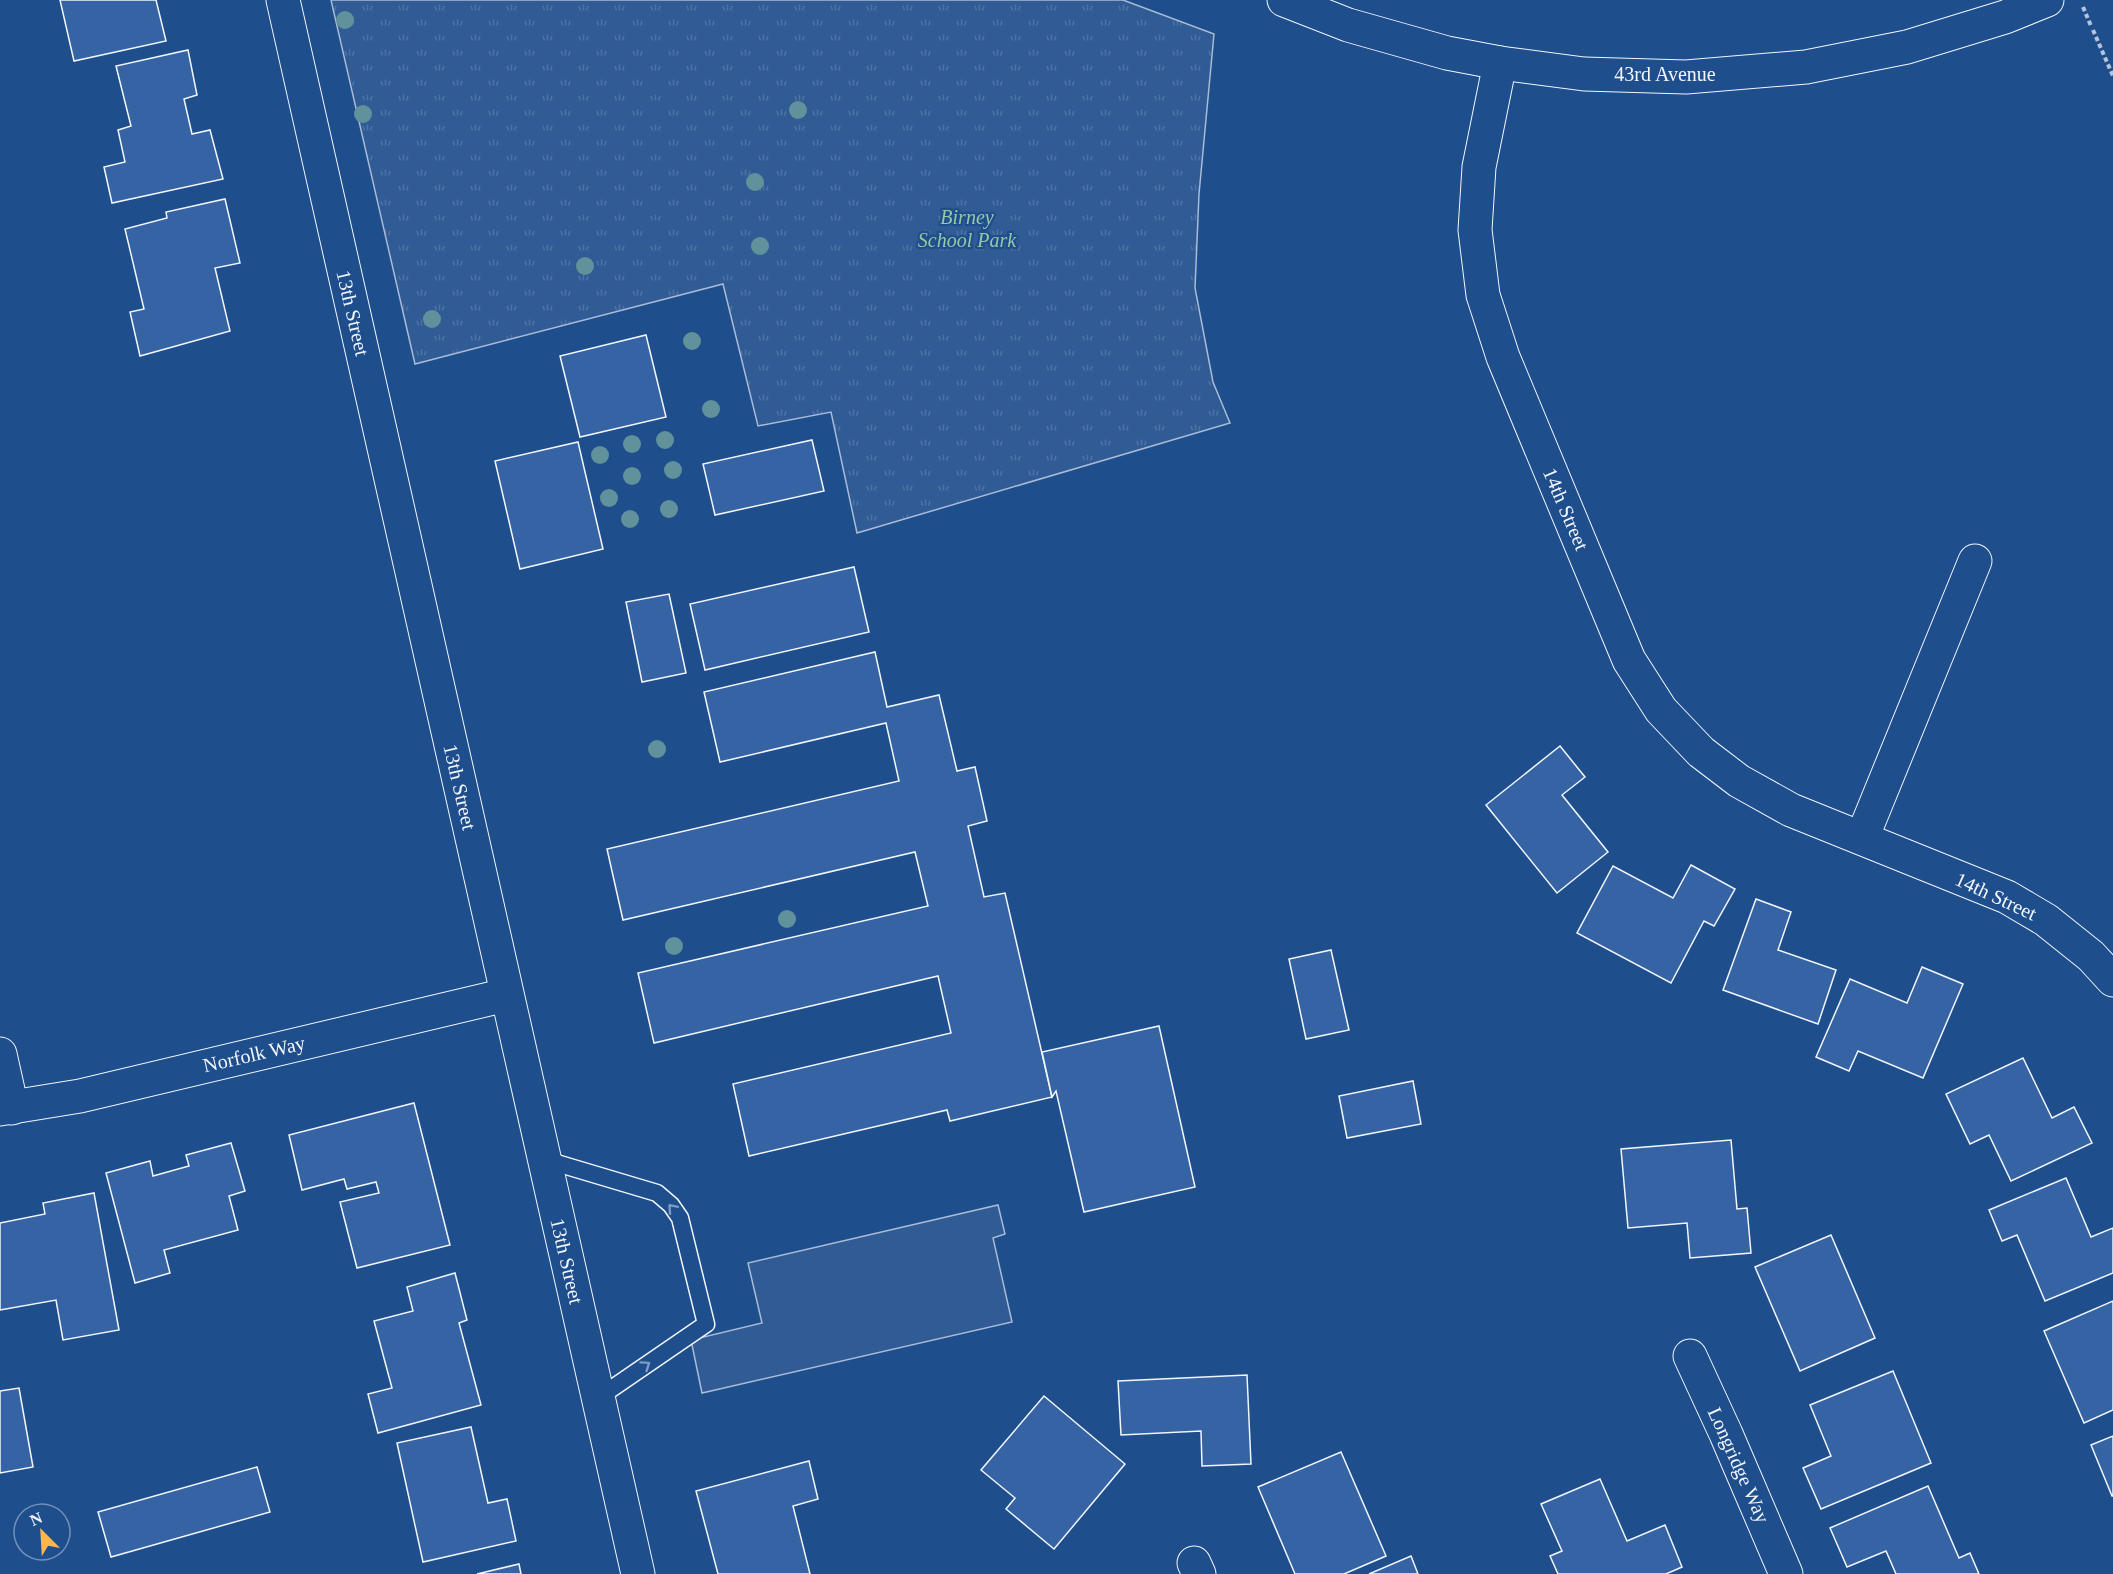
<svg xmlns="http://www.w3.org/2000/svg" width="2113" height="1574" font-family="'Times New Roman',serif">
<defs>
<pattern id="park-tufts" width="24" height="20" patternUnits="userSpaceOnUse" patternTransform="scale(1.5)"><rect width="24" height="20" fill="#305b95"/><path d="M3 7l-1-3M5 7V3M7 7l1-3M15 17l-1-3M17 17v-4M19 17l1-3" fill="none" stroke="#4e73a5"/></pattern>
</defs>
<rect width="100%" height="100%" fill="#1f4e8c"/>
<!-- park -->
<path fill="url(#park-tufts)" stroke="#a8bbd7" stroke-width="1.5" d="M331,0h792l91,34 -15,160 -4,94 18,94 17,41 -373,110 -26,-121 -73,14 -35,-142 -308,80z"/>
<!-- built -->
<path fill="#305b95" stroke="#a8bbd7" stroke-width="1.5" d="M998,1205l7,29 -12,4 19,84 -310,71 -11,-53 71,-17 -14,-60z"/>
<!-- building -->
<g fill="#3563a3" stroke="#f2f6ff" stroke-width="1.5">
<path d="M60,0h96l10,41 -92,20z"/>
<path d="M188,50l9,45 -13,4 8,35 18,-4 13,49 -111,24 -8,-36 21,-5 -7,-32 13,-4 -15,-60z"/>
<path d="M225,199l15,64 -25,5 15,63 -90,25 -10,-44 14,-3 -19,-80 42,-11 -1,-6z"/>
<path d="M646,335l20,82 -86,20 -20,-81z"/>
<path d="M812,440l12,51 -109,24 -12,-51z"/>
<path d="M578,442l25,107 -83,20 -25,-108z"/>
<path d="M854,567l15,65 -164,38 -15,-66z"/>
<path d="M669,594l17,79 -44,9 -16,-80z"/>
<path d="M875,652l12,55 52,-12 18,76 18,-4 12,54 -19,5 16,71 21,-4 47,204 -102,24 -3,-11 -198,46 -16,-72 218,-51 -13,-57 -284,67 -16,-70 290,-67 -13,-54 -292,68 -16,-71 292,-68 -13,-58 -166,39 -16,-70z"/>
<path d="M1560,746l25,31 -23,18 46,57 -51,41 -71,-88z"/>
<path d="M1691,865l44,24 -21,37 -10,-5 -33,62 -94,-50 36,-67 60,32z"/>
<path d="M1756,899l35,13 -13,38 58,20 -18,54 -95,-34z"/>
<path d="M1331,950l18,80 -43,9 -17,-80z"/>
<path d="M1922,967l41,17 -40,94 -65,-27 -9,20 -33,-14 34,-78 57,24z"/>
<path d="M1159,1026l36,161 -111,25 -28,-121 -4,6 -10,-45z"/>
<path d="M2023,1058l29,60 22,-11 18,36 -81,38 -22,-46 -19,9 -24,-50z"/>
<path d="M1413,1081l8,43 -74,14 -8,-42z"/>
<path d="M414,1103l36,142 -93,23 -17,-66 39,-9 -3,-11 -29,7 -3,-10 -42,11 -13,-55z"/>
<path d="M1731,1140l6,69 10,-1 4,45 -61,5 -3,-35 -59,5 -7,-79z"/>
<path d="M231,1143l14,48 -16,5 9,34 -74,20 6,23 -35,10 -29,-110 44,-12 3,15 36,-10 -3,-11z"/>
<path d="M2066,1178l25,59 22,-9v45l-68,28 -28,-66 -15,6 -13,-31z"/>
<path d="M94,1193l25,137 -56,10 -7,-40 -56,10v-87l45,-9 -2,-11z"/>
<path d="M1831,1235l44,103 -75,33 -45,-104z"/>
<path d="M455,1273l12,47 -8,3 22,82 -103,28 -10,-39 24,-6 -18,-67 39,-10 -6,-24z"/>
<path d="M2113,1301v109l-29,13 -40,-92z"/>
<path d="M1893,1371l38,92 -110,46 -18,-41 28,-12 -21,-51z"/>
<path d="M1247,1375l4,89 -49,2 -1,-35 -80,4 -3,-54z"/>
<path d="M19,1388l14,79 -33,6v-82z"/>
<path d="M1044,1396l81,68 -71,85 -48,-40 9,-11 -34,-28z"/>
<path d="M471,1427l17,76 19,-4 9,42 -93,21 -26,-119z"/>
<path d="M2113,1436v60h-1l-21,-51z"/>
<path d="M1341,1452l45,104 -42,18h-49l-37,-87z"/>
<path d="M809,1461l9,38 -25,7 17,68h-92l-22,-83z"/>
<path d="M257,1467l13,45 -159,45 -13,-45z"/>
<path d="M1600,1479l27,62 38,-16 17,42 -16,7h-108l-8,-18 12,-5 -21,-47z"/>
<path d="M1928,1486l31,72 11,-5 9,21h-83l-10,-23 -39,16 -17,-39z"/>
<path d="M1411,1556l7,18h-49z"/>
<path d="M519,1564l2,10h-44z"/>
</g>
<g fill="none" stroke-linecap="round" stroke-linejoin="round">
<!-- service casing -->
<g stroke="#f2f6ff" stroke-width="19">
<path id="service" d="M543,1159l114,34 14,12 9,13 26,106 -108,74"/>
</g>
<!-- minor casing -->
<g stroke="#f2f6ff" stroke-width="35">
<g id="minor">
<path d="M283,0l355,1574"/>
<path d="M1500,63l-21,104 -4,63 8,65 20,62 126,303 32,50 40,42 38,29 52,29 216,87 39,23 45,36 22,24"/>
<path d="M1862,838l113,-277"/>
<path d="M0,1054l12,54"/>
<path d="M0,1109l80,-13 426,-101"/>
<path d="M1690,1356l36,78 60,140"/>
<path d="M1194,1563l5,11"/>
</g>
</g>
<!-- tertiary casing -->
<g stroke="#f2f6ff" stroke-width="35">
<path id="tertiary" d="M1284,0l64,25 99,28 53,10 84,11 102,3 120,-10 101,-20 98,-30 42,-17"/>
</g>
<!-- path -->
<g stroke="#b3c4dc" stroke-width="4" stroke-dasharray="4.5 3" stroke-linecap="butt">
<path d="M2083,7l8,19"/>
<path d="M2093,30l20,46"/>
</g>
<!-- service -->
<use href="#service" stroke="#1f4e8c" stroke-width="16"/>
<!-- minor -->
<use href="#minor" stroke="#1f4e8c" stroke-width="33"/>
<!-- tertiary -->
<use href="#tertiary" stroke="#1f4e8c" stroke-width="33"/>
</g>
<!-- trees -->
<g fill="#61919a">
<circle cx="345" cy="20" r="9"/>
<circle cx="798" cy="110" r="9"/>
<circle cx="363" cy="114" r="9"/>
<circle cx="755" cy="182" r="9"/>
<circle cx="760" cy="246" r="9"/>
<circle cx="585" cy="266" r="9"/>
<circle cx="432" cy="319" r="9"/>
<circle cx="692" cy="341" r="9"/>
<circle cx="711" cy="409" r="9"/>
<circle cx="665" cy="440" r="9"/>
<circle cx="632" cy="444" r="9"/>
<circle cx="600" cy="455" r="9"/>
<circle cx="673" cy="470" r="9"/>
<circle cx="632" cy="476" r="9"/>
<circle cx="609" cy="498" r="9"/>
<circle cx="669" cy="509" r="9"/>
<circle cx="630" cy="519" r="9"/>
<circle cx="657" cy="749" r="9"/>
<circle cx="787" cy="919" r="9"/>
<circle cx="674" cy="946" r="9"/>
</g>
<!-- one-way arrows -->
<defs><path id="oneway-chevron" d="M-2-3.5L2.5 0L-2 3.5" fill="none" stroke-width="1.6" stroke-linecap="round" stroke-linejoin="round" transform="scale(1.5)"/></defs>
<g stroke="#7e9ac0">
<use href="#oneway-chevron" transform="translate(672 1208) rotate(-131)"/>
<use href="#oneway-chevron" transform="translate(646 1365) rotate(-35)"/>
</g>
<g text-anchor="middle" stroke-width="4.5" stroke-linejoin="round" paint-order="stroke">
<!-- street labels -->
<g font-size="20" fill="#f2f6ff" stroke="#1f4e8c">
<text x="1665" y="81">43rd Avenue</text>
<text transform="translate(353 313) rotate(77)" y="7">13th Street</text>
<text transform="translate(1566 509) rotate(67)" y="7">14th Street</text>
<text transform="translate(460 787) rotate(77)" y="7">13th Street</text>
<text transform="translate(1996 896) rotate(25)" y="7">14th Street</text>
<text transform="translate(254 1054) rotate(-13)" y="7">Norfolk Way</text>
<text transform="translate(567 1261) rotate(77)" y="7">13th Street</text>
<text transform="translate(1739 1465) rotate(66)" y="7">Longridge Way</text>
</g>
<!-- park labels -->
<g font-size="20" font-style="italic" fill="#97c8a6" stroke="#1f4e8c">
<text x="967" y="224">Birney<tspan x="967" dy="23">School Park</tspan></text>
</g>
</g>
<!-- north arrow -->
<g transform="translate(42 1532) rotate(336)"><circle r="28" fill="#1f4e8c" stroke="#7391ba" stroke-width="1.5"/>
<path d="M0-4.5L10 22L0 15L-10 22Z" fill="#ffb74d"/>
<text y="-9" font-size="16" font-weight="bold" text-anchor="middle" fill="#f2f6ff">N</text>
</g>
</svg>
